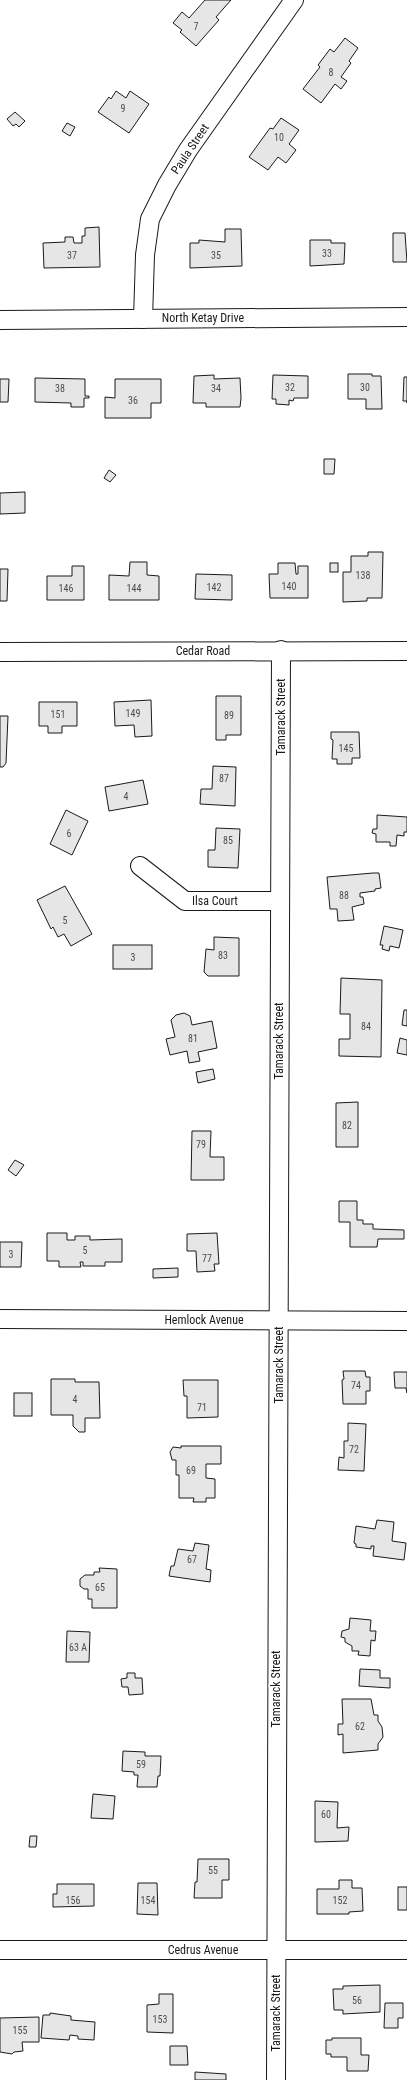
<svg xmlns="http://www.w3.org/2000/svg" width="407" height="2080" font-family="'Roboto Condensed',sans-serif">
<rect width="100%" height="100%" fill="#fff"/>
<!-- building -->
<g fill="#e6e6e6" stroke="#1a1a1a">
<path d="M205,0h26l-15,17 3,3 -23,26 -16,-14 2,-2 -9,-7 9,-11 7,6z"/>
<path d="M345,38l13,10 -9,13 2,2 -10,14 6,4 -6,8 -6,-5 -14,19 -18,-14 17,-22 -2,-2 12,-16 4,3z"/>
<path d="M116,91l10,7 4,-7 19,13 -20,29 -31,-21 11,-15 2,2z"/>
<path d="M15,112l10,9 -6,6 -3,-3 -3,2 -6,-7z"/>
<path d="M281,118l18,12 -10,14 7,6 -10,13 -8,-6 -10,13 -19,-13 21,-29 3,1z"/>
<path d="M67,123l8,4 -5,9 -8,-5z"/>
<path d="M99,227l1,40 -56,1 -1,-25 22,-1v-5h8l1,6h8v-7h3v-8z"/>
<path d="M225,229h16l1,37 -52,2v-25h9v-3l26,2z"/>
<path d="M393,233h12l2,29h-14z"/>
<path d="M310,240h21v3h14l-1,21 -34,2z"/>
<path d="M348,374h24v2h9l1,33h-16v-10h-18z"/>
<path d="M214,375v4l26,-1 1,20 -1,9h-34v-4h-13l1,-27z"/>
<path d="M273,375l35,1v22h-14l-1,3 -4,-1v5l-13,-1v-5h-4z"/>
<path d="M404,377h3v26v-2h-4z"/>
<path d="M35,378l50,1v17h4v2h-5v9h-13v-4l-36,-1z"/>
<path d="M0,379h9l-1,23h-8z"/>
<path d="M115,379h46v24h-10v15h-46v-21l10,1z"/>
<path d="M324,459h11l-1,15h-10z"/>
<path d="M109,470l7,5 -6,7 -6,-4z"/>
<path d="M25,492v21l-25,1v-21z"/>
<path d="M368,552h15l-1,46h-15v3l-24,1v-30h8v-16h17z"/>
<path d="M130,562h17v13l12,1v24h-50v-25l20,1z"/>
<path d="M278,563h17l1,11h2v-8h10v32h-38l-1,-24h9z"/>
<rect x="330" y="563" width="8" height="9"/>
<path d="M72,566h12v34h-37v-24h25z"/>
<path d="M0,569h8l-1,32h-7z"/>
<path d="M196,574l36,1v25l-37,-1z"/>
<path d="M216,696h25v39h-15v5h-10z"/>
<path d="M151,700l1,36 -17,1 -1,-12 -19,1 -1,-24z"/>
<path d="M39,702h38v24h-15v7h-14v-7h-9z"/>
<path d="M0,716h8l-2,47 -3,4h-3z"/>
<path d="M331,732h28l1,26h-8v6h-15v-5h-5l1,-19 -2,-1z"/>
<path d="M213,766l23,1 -1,39 -35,-2 1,-15h11z"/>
<path d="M143,780l5,24 -39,7 -4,-24z"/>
<path d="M66,810l22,11 -16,34 -22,-11z"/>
<path d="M377,815l30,2v15h-3v4l-7,-1 -1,11h-6v-4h-14v-8l-4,-1 1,-4h4z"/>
<path d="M216,828l24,1 -2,39 -30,-1v-17h7z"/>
<path d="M373,873h6l2,15 -6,1v2l-15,2v4h3l1,7 -12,3 2,13 -16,1 -1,-12h-7l-3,-32z"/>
<path d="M65,886l27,48 -21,12 -7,-12 -6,3 -5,-10 -2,2 -14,-29z"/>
<path d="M384,926l19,4 -4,18 -9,-2 -1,5 -7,-2 1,-4h-3z"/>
<path d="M214,937l25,1v38h-31l-4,-4 2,-23 8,1z"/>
<rect x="113" y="945" width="39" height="24"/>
<path d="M341,978l41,2 -1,77 -42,-1v-17h11v-25h-10z"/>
<path d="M404,1010h3v16l-5,-1z"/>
<path d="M184,1013l6,3 2,9 20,-4 5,27 -19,4 2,9 -11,2 -2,-12 -17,4 -4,-16 9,-2 -4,-17 5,-5z"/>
<path d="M400,1038l7,2v15l-10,-2z"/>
<path d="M213,1069l2,10 -17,4 -2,-11z"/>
<path d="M358,1102v45h-22v-44z"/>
<path d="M192,1131h19l-1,26h14v23h-33z"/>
<path d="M15,1160l9,5 -8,11 -8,-6z"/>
<path d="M339,1201h18v19h6v4h10v5l31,1v9h-26l-1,8h-27v-25h-11z"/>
<path d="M47,1233h20v7h8v-4h15v4l32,-1v23h-17v4h-22v-4h-3l1,5h-22v-6h-12z"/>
<path d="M217,1233l2,31h-5l1,7 -18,1 -1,-21h-9v-17z"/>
<path d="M0,1242h22l-1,25h-21z"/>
<path d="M178,1268v9l-25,1v-9z"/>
<path d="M343,1371h22l1,6h4v14h-4v13h-23l-1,-24 2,-1z"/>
<path d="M394,1372h13v21l-1,-5h-11z"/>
<path d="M51,1379h24v3h24l1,36h-15v14h-6l-6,-6v-11h-22z"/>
<path d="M183,1380h35v37l-31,1v-22h-3z"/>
<rect x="14" y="1393" width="18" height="23"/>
<path d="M348,1423l18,1 -2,47 -26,-1 1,-13 5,1v-17h4z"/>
<path d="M181,1446h40v18h-15v14l9,1v19h-9v4h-13l1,-4h-15v-23h-3v-15h-4l-2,-8 3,-5 8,1z"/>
<path d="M377,1520l17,2 -2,19 14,2 -2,17 -31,-4 1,-10h-3v3l-15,-2v-3l-2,-1 2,-17 19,3z"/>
<path d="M195,1543l14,2 -3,24 5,1 -1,12 -41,-6 2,-10h3l4,-17 15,2z"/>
<path d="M99,1568l18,1v39h-25v-9h-4v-10h-4l-4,-3v-7l5,-4h9v-3h6z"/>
<path d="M350,1618l21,2 -1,11h6l-1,10 -4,-1 -1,16 -12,-1 1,-4h-7v-5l-7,-4v-4l-4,-1 1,-6 7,-2z"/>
<path d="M67,1631l23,1 -1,30h-23z"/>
<path d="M360,1669l20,1v8h10v10l-31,-2z"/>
<path d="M127,1673h8v5h7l1,16 -14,1 -1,-8h-6l-1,-8 6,-1z"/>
<path d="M342,1699h29l3,16h4v6l4,6 1,10 -5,7v6l-35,3v-19l-5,1v-11h5z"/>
<path d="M123,1751l22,1v4h16l-1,20h-2l-1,11h-20l1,-12h-4v-3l-12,-1z"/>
<path d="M93,1794l22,2 -2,23 -22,-1z"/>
<path d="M315,1801l23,1 -1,26 12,-1 -1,14 -33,1z"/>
<path d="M30,1836h7l-1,11h-7z"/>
<path d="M198,1859h31v21h-7v18h-28l1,-16h2z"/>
<path d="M339,1880h13v8h10l1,23 -14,1v2h-32v-25h22z"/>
<path d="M138,1883h19l1,32 -21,-1z"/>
<path d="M57,1884h37v22l-41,1v-13h4z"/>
<rect x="398" y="1887" width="9" height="23"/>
<path d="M380,1985v27l-37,2v-4h-9l-1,-21h10v-3z"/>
<path d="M159,1994h14v39l-26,-1v-27l12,-1z"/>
<path d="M385,2003h18v15h-5v10h-14z"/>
<path d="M50,2013l21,3v4l24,2 -1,18 -16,-1v-3l-8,-1 -1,5 -28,-2 2,-23h7z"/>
<path d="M39,2017v25h-17l1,9 -9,1 -2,2 -12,-2v-34z"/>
<path d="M332,2038h29v17h8l-1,16h-21v-14h-16v-3h-5v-14h6z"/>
<path d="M170,2046h17l1,19h-18z"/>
<path d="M195,2072l31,2v6h-31z"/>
</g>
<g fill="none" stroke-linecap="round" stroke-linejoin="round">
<!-- minor casing -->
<g stroke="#1a1a1a" stroke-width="20">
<g id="minor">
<path d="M143,319l2,-64 5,-36 17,-34 21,-35 106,-150"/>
<path d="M0,320l407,-3"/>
<path d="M0,652l407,-1"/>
<path d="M140,866l45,35h94"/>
<path d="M0,1319l407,2"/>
<path d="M0,1950h407"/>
<path d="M276,2080l5,-1430"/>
</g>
</g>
<!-- minor -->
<use href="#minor" stroke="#fff" stroke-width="18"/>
</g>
<g text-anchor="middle" stroke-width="3" stroke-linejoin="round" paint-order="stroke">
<!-- number labels -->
<g font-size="10" fill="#4d4d4d">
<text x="196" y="30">7</text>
<text x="331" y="76">8</text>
<text x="123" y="112">9</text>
<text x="279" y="141">10</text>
<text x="327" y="257">33</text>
<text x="72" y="259">37</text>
<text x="216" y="259">35</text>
<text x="290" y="391">32</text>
<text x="365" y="391">30</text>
<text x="60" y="392">38</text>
<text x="216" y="392">34</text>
<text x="133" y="404">36</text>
<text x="363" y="579">138</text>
<text x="289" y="590">140</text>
<text x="214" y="591">142</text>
<text x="66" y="592">146</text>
<text x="134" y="592">144</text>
<text x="133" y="717">149</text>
<text x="58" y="718">151</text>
<text x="229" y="719">89</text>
<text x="346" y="752">145</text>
<text x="224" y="782">87</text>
<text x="126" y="800">4</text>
<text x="69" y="837">6</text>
<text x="228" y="844">85</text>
<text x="344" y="899">88</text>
<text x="65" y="924">5</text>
<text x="223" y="959">83</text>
<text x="133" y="961">3</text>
<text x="366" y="1030">84</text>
<text x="193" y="1042">81</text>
<text x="347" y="1129">82</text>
<text x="201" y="1148">79</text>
<text x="85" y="1254">5</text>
<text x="11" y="1258">3</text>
<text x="207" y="1262">77</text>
<text x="356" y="1389">74</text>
<text x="75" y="1403">4</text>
<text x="202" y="1411">71</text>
<text x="354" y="1453">72</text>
<text x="191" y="1474">69</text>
<text x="192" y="1563">67</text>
<text x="100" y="1591">65</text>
<text x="78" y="1651">63 A</text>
<text x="360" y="1730">62</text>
<text x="141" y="1768">59</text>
<text x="326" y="1818">60</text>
<text x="213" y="1874">55</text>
<text x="73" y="1904">156</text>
<text x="148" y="1904">154</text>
<text x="340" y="1904">152</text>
<text x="357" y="2004">56</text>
<text x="160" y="2023">153</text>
<text x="20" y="2034">155</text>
</g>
<!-- street labels -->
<g font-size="12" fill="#1a1a1a" stroke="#fff">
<text transform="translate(190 149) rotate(-56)" y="4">Paula Street</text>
<text x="203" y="322">North Ketay Drive</text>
<text x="203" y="655">Cedar Road</text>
<text transform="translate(281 717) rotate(-90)" y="4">Tamarack Street</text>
<text x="215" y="905">Ilsa Court</text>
<text transform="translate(279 1041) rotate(-90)" y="4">Tamarack Street</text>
<text x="204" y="1324">Hemlock Avenue</text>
<text transform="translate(279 1365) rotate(-90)" y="4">Tamarack Street</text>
<text transform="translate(276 1689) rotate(-90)" y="4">Tamarack Street</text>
<text x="203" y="1954">Cedrus Avenue</text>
<text transform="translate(276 2013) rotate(-90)" y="4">Tamarack Street</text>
</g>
</g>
</svg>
